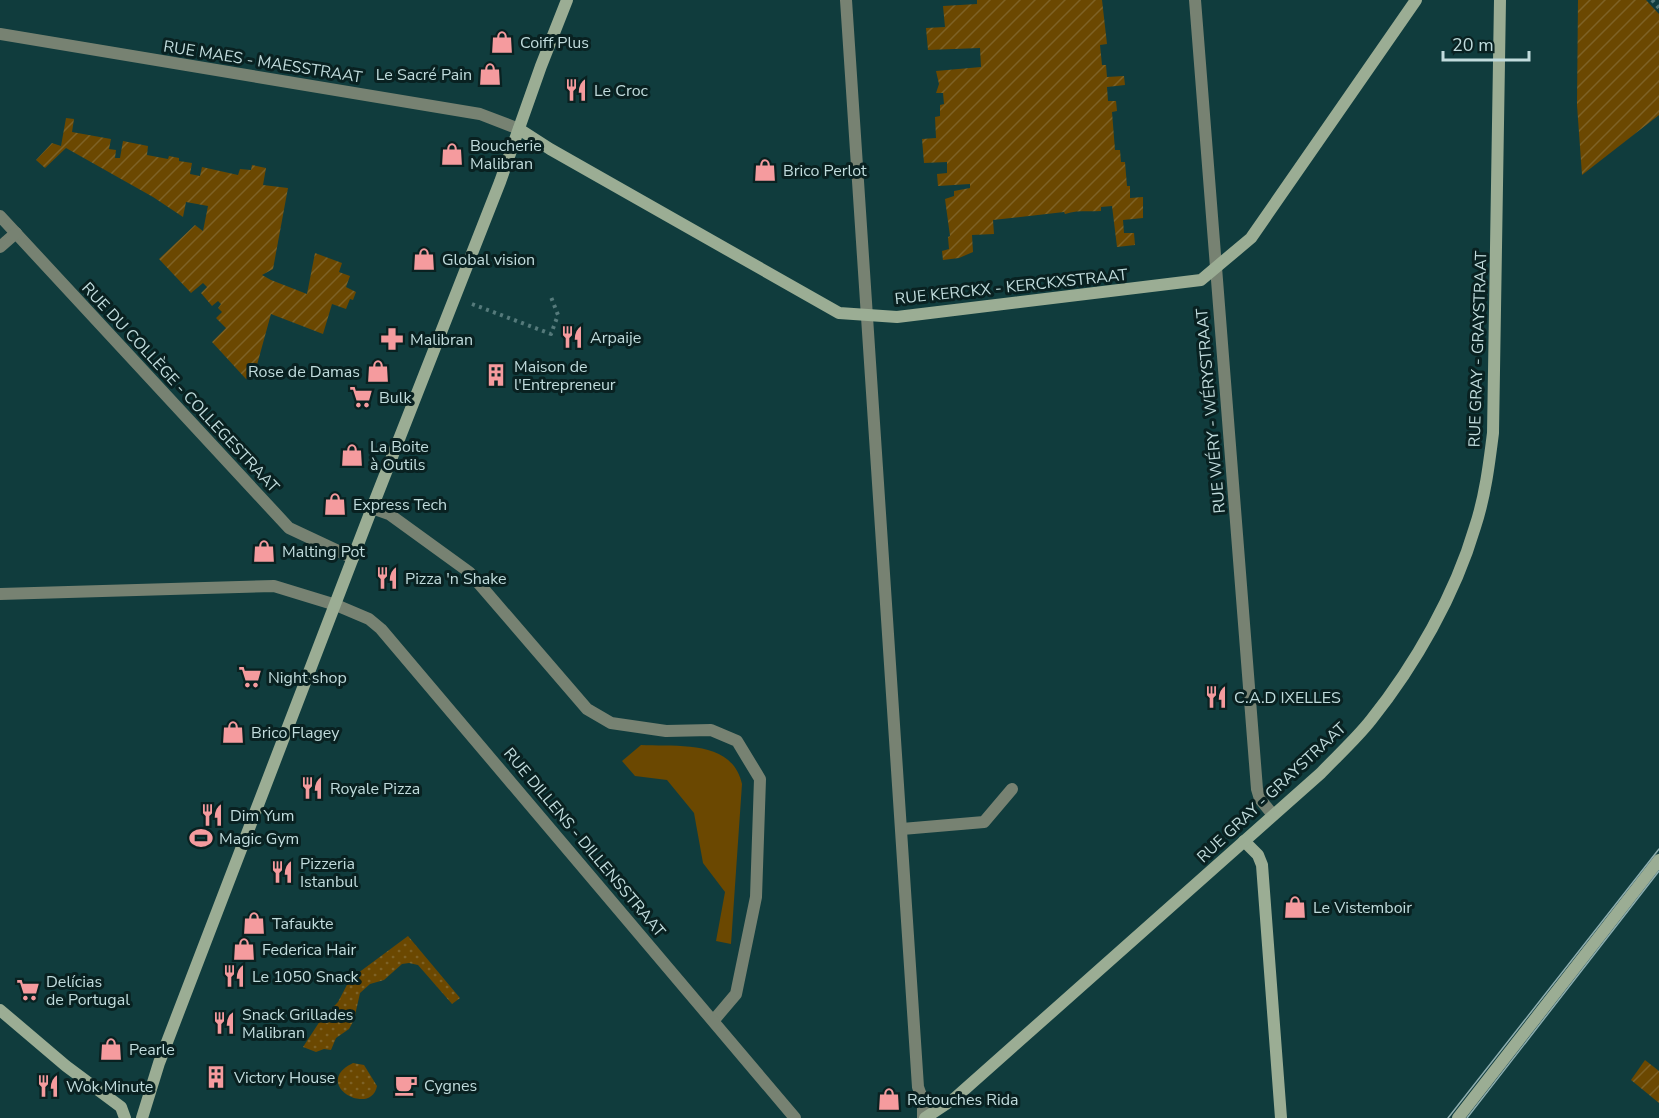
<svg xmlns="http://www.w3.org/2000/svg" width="1659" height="1118" font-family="'Nunito Sans',sans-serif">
<defs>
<pattern id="grass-dots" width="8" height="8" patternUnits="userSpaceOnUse" patternTransform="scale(1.5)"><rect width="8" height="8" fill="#6b4801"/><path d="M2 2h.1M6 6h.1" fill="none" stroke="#7e6226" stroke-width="1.8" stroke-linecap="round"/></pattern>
<pattern id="garden-furrows" width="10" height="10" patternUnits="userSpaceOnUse" patternTransform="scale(1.5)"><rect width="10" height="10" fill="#6b4801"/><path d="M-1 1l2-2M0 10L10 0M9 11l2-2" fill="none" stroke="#7e6226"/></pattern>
</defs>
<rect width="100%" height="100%" fill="#103c3d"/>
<!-- grass -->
<g fill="url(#grass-dots)">
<path d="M408,936l52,62 -8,6 -34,-39 -9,-2 -7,1 -18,16 -14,4 -10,9 -6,27 -5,9 -13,9 -5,12 -7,-1 -8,3 -13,-5 17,-26 18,-19 12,-23z"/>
<path d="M353,1063l11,2 13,21c-6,32 -67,-2 -24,-23z"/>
</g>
<!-- park -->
<path fill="#6b4801" d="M641,745c36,2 91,-6 101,39l-11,160 -15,-3 9,-49 -22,-29 -9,-50 -27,-33 -32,-4 -13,-15z"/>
<!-- garden -->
<g fill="url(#garden-furrows)">
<path d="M977,0h125l5,44 -7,1 2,20h4l1,12 17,-1 1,9 -18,2 1,14h8l1,10 -5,1 3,38h5l1,12h4l2,24h3v12l13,-1v21l-20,2 1,13h10l1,12 -18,2 -5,-41 -11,1v4c-12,1 -25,-1 -36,3l-1,-2 -71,8 1,14 -22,1 1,17 -14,6 -16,2 -1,-9 7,-2 -1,-12 2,-1 -5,-37 9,-3v-5l16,-3v-4l-32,2 -1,-12 10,-1v-11l-23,1 -2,-24 14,-1 -1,-21 5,-1v-11l4,-1 -1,-11h-7l3,-9 -3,-13 45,-4 -1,-19 -52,2 -2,-22 19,-1 -2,-21 34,-2z"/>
<path d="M1578,0h68l13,14v101l-77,60 -5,-70z"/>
<path d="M66,118l8,1 -2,13 39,7 -2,10 7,1 -1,8h5l3,-17 25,5 -1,9 21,4 1,-3 10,2v3l13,2 -2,11 10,2 2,-9 36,8 2,-6 11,1 1,-5 14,3 -3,17 25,3 -15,81 -11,6 9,5 36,14 8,-41 27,10 -3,9 11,4 -4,11 10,5 -3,8 -3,-1 -4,10 -14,-5 -9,30 -52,-20 -16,58 -9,7 -34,-37 14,-14 -10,-10 6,-6 -4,-4 3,-4 -3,-3 -6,5 -11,-13 6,-6 -4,-4 -12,10 -32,-34 36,-34 8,6 5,-25 -22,-4 -3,15 -30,-20 -87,-49 -21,20 -9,-8 16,-17 9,3z"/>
<path d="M1645,1060l14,11v32l-28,-23z"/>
</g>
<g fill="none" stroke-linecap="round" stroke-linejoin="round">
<!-- path -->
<g stroke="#557a7b" stroke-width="4" stroke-dasharray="3 4.5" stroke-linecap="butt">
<path d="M1652,0l7,8"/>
<path d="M472,304l79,30 7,-19 -7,-18"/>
</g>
<!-- lane -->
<path stroke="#778272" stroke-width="12" d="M902,829l82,-7 28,-33"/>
<!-- street -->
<g stroke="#778272" stroke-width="12">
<path d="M846,0l72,1087 5,14v17"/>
<path d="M1195,0l62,789 3,10 13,16"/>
<path d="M0,34l480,80 39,15"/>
<path d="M0,216l289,312 64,30"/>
<path d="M0,247l16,-14"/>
<path d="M372,508l17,6 80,58 118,137 24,14 55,8 45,-1 26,11 23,38 -4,118 -20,97 -22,26"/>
<path d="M0,594l274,-8 62,19 33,14 12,10 414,489"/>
</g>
<!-- secondary -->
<g stroke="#9bad94" stroke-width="12">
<path d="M519,129l31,20 289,164 58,4 304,-37 50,-42 165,-238"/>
<path d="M1244,841l14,14 4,10 19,253"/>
<path d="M0,1010l66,56 55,41 4,11"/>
<path d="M142,1118l17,-55 213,-555 128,-326 41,-116 26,-66"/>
<path d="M925,1118l30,-20 366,-325c16,-17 35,-34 50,-53 44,-55 84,-125 104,-193 10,-30 14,-62 18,-94l7,-433"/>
<path d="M1458,1118l201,-258"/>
</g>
<!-- tram -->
<g stroke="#8eaeaf" stroke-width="1.5">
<path d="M1448,1118l211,-269"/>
<path d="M1467,1118l192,-247"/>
</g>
</g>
<!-- icons -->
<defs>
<g id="shop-bare" transform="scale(1.8)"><path d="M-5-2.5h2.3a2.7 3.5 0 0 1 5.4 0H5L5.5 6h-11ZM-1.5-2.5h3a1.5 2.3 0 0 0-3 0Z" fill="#f59b9e" stroke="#092121" stroke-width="2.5" paint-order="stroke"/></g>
<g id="restaurant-bare" transform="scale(1.8)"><path d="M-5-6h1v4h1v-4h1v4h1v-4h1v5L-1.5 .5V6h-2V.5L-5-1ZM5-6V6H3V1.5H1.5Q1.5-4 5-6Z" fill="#f59b9e" stroke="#092121" stroke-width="2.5" paint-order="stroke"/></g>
<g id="pharmacy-bare" transform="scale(1.8)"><path d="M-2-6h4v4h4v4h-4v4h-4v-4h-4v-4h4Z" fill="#f59b9e" stroke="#092121" stroke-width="2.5" paint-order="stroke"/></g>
<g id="building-bare" transform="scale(1.8)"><path d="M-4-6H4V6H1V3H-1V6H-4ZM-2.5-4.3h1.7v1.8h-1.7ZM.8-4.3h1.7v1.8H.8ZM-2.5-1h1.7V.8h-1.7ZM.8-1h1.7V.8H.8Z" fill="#f59b9e" stroke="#092121" stroke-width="2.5" paint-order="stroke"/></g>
<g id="supermarket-bare" transform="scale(1.8)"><path d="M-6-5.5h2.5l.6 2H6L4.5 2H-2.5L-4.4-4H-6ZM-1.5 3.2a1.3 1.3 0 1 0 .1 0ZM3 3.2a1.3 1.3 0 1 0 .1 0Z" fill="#f59b9e" stroke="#092121" stroke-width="2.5" paint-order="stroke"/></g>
<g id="stadium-bare" transform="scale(1.8)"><path d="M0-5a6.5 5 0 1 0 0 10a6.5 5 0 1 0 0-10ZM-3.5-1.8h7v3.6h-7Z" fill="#f59b9e" stroke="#092121" stroke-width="2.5" paint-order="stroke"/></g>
<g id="cafe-bare" transform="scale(1.8)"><path d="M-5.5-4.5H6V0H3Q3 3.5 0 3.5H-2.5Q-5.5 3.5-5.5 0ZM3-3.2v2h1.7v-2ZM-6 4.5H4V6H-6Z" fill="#f59b9e" stroke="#092121" stroke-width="2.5" paint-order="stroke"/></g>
</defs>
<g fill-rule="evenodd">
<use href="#shop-bare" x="502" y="42"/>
<use href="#shop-bare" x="490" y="74"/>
<use href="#restaurant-bare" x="576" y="90"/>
<use href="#shop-bare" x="452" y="154"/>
<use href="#shop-bare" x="765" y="170"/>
<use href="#shop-bare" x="424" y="259"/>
<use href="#restaurant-bare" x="572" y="337"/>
<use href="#pharmacy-bare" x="392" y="339"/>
<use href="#shop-bare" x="378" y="371"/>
<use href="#building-bare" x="496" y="375"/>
<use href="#supermarket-bare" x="361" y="397"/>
<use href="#shop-bare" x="352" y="455"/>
<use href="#shop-bare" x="335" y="504"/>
<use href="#shop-bare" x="264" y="551"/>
<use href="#restaurant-bare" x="387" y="578"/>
<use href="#supermarket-bare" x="250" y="677"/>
<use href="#restaurant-bare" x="1216" y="697"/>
<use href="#shop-bare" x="233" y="732"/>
<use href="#restaurant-bare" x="312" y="788"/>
<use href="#restaurant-bare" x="212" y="815"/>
<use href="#stadium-bare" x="201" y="838"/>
<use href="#restaurant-bare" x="282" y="872"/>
<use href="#shop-bare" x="1295" y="907"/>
<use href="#shop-bare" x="254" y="923"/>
<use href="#shop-bare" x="244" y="949"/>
<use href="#restaurant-bare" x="234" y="976"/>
<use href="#supermarket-bare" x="28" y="990"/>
<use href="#restaurant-bare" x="224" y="1023"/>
<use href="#shop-bare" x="111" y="1049"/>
<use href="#building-bare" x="216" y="1077"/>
<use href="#cafe-bare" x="406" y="1085"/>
<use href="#restaurant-bare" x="48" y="1086"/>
<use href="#shop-bare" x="889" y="1099"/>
</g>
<g text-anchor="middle" stroke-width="6" stroke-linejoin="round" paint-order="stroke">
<!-- poi labels -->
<g font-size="16" fill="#c1dcdd" stroke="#092121" text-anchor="start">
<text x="520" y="48">Coiff Plus</text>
<text x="472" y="80" text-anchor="end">Le Sacré Pain</text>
<text x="594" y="96">Le Croc</text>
<text x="470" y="151">Boucherie<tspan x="470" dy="18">Malibran</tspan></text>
<text x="783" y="176">Brico Perlot</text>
<text x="442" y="265">Global vision</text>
<text x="590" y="343">Arpaije</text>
<text x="410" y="345">Malibran</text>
<text x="514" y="372">Maison de<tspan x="514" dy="18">l'Entrepreneur</tspan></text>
<text x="360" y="377" text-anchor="end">Rose de Damas</text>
<text x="379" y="403">Bulk</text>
<text x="370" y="452">La Boite<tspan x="370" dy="18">à Outils</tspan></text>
<text x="353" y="510">Express Tech</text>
<text x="282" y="557">Malting Pot</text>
<text x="405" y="584">Pizza 'n Shake</text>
<text x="268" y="683">Night shop</text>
<text x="1234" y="703">C.A.D IXELLES</text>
<text x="251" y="738">Brico Flagey</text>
<text x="330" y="794">Royale Pizza</text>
<text x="230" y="821">Dim Yum</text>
<text x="219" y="844">Magic Gym</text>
<text x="300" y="869">Pizzeria<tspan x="300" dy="18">Istanbul</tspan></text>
<text x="1313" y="913">Le Vistemboir</text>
<text x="272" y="929">Tafaukte</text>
<text x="262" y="955">Federica Hair</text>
<text x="252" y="982">Le 1050 Snack</text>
<text x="46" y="987">Delícias<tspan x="46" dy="18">de Portugal</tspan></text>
<text x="242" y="1020">Snack Grillades<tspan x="242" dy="18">Malibran</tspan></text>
<text x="129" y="1055">Pearle</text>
<text x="234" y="1083">Victory House</text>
<text x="424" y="1091">Cygnes</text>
<text x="66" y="1092">Wok Minute</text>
<text x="907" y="1105">Retouches Rida</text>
</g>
<!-- street labels -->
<g font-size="16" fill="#c1dcdd" stroke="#092121">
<text transform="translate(263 61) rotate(9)" y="6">RUE MAES - MAESSTRAAT</text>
<text transform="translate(1011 286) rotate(-6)" y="6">RUE KERCKX - KERCKXSTRAAT</text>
<text transform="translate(1477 349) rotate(-88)" y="6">RUE GRAY - GRAYSTRAAT</text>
<text transform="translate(181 387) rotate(47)" y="6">RUE DU COLLÈGE - COLLEGESTRAAT</text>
<text transform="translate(1210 411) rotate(-95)" y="6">RUE WÉRY - WÉRYSTRAAT</text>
<text transform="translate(1271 792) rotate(-43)" y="6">RUE GRAY - GRAYSTRAAT</text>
<text transform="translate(585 842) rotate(50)" y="6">RUE DILLENS - DILLENSSTRAAT</text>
</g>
</g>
<!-- scale -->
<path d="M1443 51v9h86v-9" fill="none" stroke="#c1dcdd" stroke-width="3"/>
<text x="1452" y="51" font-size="18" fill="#c1dcdd" stroke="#092121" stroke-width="4.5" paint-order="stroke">20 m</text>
</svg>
